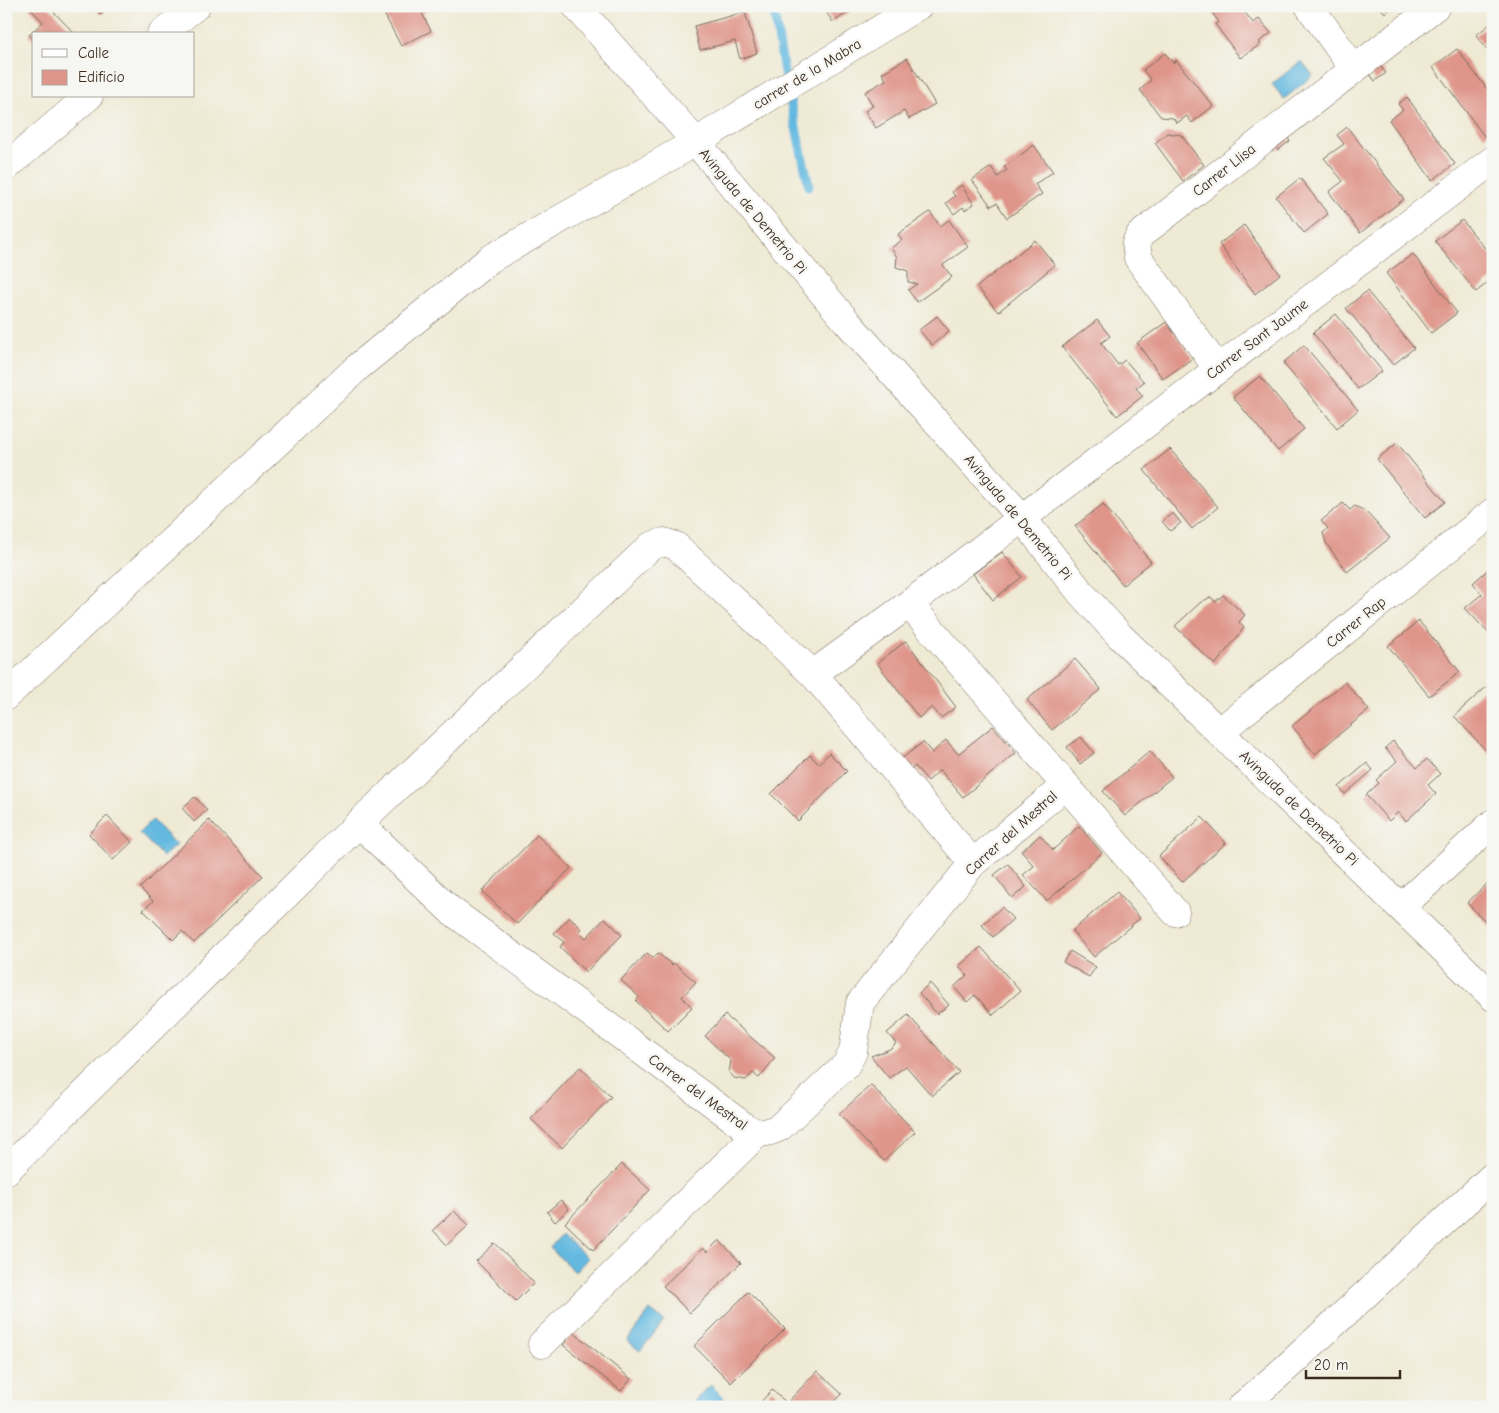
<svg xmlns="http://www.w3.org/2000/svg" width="1499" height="1413" font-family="'Comic Neue',sans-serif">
<rect width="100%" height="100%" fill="#f6f6f2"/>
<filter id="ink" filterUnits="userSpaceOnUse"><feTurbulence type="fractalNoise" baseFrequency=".02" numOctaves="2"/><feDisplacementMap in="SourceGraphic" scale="10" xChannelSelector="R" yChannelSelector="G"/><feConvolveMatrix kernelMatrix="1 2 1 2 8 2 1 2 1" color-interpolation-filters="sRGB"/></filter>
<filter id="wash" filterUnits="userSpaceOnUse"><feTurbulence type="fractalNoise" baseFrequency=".0096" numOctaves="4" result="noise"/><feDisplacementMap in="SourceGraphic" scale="20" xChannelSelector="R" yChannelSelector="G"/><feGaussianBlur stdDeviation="1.12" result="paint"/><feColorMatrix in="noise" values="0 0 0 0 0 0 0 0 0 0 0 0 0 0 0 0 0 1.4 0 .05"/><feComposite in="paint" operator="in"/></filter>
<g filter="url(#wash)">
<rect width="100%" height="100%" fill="#efead4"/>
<!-- water -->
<g fill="#63b9e0" stroke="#4f727f">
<path d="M1301,61l12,14 -29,24 -12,-15z"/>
<path d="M152,820l24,25 -13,12 -24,-24z"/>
<path d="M562,1234l26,24 -13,14 -25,-24z"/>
<path d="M650,1310l14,11 -24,30 -13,-10z"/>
<path d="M711,1385l13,13 -10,9h-26z"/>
</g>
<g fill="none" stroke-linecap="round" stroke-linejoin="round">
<!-- stream -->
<path stroke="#63b9e0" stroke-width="9" d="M773,6l12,72 24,108"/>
</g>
<g id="blocks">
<!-- building -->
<g fill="#df958a">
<path d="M28,6h20l27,28h-41v6l-5,-5 14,-13z"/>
<path d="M93,6h17l-9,9z"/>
<path d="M380,6h55l-13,7 9,18 -30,15z"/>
<path d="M822,6h37l-26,16z"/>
<path d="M1215,6h25l13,17 6,-4 12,14 -12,9 2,2 -21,14 -25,-34 4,-2 -9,-12z"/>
<path d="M1379,6h15l-9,7z"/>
<path d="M745,12l12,41 -17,6 -5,-18 -35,9 -6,-24z"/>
<path d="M1493,22v35l-17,-22z"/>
<path d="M1457,49l36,48v32l-9,7 -51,-69z"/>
<path d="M1165,53l8,10 3,-3 37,46 -21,17 -5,-7 -10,7 -4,-5 -12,-1 -21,-27 11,-10 -8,-10z"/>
<path d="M907,58l28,46 -26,15 -5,-8 -28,17 -11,-17 8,-5 -8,-14 21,-12 -4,-7z"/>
<path d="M1379,65l7,8 -11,8 -6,-8z"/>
<path d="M1407,97l48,67 -23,16 -43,-60 14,-10 -5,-6z"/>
<path d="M1347,127l57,72 -44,34 -31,-41 14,-11 -19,-23 20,-14 -7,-9z"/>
<path d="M1167,133l14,2 23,30 -21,16 -28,-38z"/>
<path d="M1284,133l6,8 -12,9 -6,-9z"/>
<path d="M1034,145l19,27 -18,12 7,10 -35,24 -10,-15 -6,3 -19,-26 19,-13 7,10 9,-7 -3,-3z"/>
<path d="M1300,178l28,36 -24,19 -28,-36z"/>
<path d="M961,185l13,19 -9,6 -2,-3 -9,7 -8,-11 9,-7 -3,-4z"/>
<path d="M930,212l10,14 9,-6 19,27 -25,18 9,12 -35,25 -9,-12 9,-6 -9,-2v-11l-12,-4 1,-10 -6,-9 11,-8 -4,-6z"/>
<path d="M1462,220l31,38v20l-17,14 -41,-51z"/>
<path d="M1244,225l36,49 -25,20 -36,-50z"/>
<path d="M1035,240l20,25 -57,47 -21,-25z"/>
<path d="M1413,254l44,59 -26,20 -45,-60z"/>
<path d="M1367,291l47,57 -21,17 -47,-57z"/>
<path d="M1336,314l46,57 -24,18 -45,-56z"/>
<path d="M937,316l12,15 -17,14 -13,-15z"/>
<path d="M1097,320l13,16 -9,7 17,22 7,-5 19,22 -8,6 7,8 -26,20 -55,-69z"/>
<path d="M1166,322l27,36 -30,21 -26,-36z"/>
<path d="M1304,345l54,65 -21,18 -54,-65z"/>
<path d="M1260,376l44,53 -26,22 -45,-54z"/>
<path d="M1397,443l48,59 -20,16 -48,-59z"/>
<path d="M1170,449l48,58 -26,22 -48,-59z"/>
<path d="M1343,503l7,7 5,-4 10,5 25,27 -43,34 -21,-29 -3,-10 5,-5 -7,-7z"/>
<path d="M1103,504l48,58 -28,23 -48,-59z"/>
<path d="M1173,513l8,10 -11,8 -8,-10z"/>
<path d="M1002,552l20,25 -29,23 -20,-26z"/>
<path d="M1493,565v73l-28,-30 17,-14 -9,-11z"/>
<path d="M1223,595l22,20 -6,7 5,6 -29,37 -40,-39 26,-24 10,-5 4,5z"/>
<path d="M1419,621l41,51 -31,24 -41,-50z"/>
<path d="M906,641l50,66 -15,11 -9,-11 -13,11 -42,-55z"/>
<path d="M1075,659l26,30 -49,41 -25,-30z"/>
<path d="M1493,681v77l-39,-42z"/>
<path d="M1345,682l24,28 -54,44 -23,-28z"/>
<path d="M993,726l23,27 -53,44 -23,-27 -12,11 -13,-15 -6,5 -9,-11 23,-18 9,11 14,-13 12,14z"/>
<path d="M1081,737l13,16 -14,11 -13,-17z"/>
<path d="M1393,741l24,27 10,-9 13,15 -12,11 8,9 -30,27 -8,-9 -9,9 -23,-26 13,-12 -3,-3 21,-19 -12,-13z"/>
<path d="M1150,751l22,26 -47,39 -22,-25z"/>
<path d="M829,753l18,18 -49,50 -27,-27 39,-39 9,9z"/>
<path d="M1367,763l6,7 -28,24 -6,-7z"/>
<path d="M195,797l12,13 -13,12 -12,-14z"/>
<path d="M107,816l25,26 -19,18 -24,-26z"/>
<path d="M1202,817l24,26 -44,39 -23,-26z"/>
<path d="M209,820l54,56 -69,67 -12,-12 -9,9 -30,-30 10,-9 -13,-13z"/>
<path d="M1079,826l23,27 -55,48 -24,-26 11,-9 -13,-15 19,-16 13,15z"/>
<path d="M537,835l34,33 -54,56 -35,-33z"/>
<path d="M1008,864l18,23 -14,11 -18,-23z"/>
<path d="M1493,878v51l-26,-26z"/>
<path d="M1117,892l23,26 -46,39 -22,-26z"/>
<path d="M1002,907l11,12 -20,18 -11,-12z"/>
<path d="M570,917l12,12 -3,2 7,7 19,-20 17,17 -36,37 -26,-25 4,-5 -10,-9z"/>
<path d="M981,947l39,44 -27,24 -18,-20 -8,7 -13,-15 13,-12 -8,-9z"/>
<path d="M1070,951l26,16 -7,10 -26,-15z"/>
<path d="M647,953l6,5 5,-5 14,12 2,-2 22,19 -14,15 10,10 -24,24 -32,-30 3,-4 -18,-17z"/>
<path d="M930,983l19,22 -12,9 -18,-21z"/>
<path d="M725,1015l50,43 -16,20 -6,-5 -7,7 -12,-2 -5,-6 2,-11 -26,-25z"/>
<path d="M908,1015l51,57 -27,24 -26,-30 -17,12 -18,-22 19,-7 6,-6 -9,-10z"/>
<path d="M580,1067l31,30 -49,51 -31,-29z"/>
<path d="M871,1085l44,47 -31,29 -45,-47z"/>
<path d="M622,1164l28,26 -57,60 -28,-27z"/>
<path d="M561,1200l8,9 -14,13 -8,-10z"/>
<path d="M454,1211l15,14 -22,20 -14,-15z"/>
<path d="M719,1240l22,23 -51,50 -27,-27 40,-38 4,4z"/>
<path d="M495,1243l39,40 -18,18 -40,-40z"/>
<path d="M748,1292l37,37 -54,54 -37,-37z"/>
<path d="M573,1332l58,47 -10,12 -58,-46z"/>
<path d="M817,1371l25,23 -12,13h-74l16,-17 15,13z"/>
</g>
</g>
</g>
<g filter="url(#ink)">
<use href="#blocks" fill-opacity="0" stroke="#7a6d5e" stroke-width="1"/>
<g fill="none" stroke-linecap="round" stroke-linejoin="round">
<!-- minor casing -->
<g stroke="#7a6d5e" stroke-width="29">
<g id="minor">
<path d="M576,6l120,136 152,181 174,195 59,75 39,43 373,361"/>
<path d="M1309,6l45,63"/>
<path d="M161,34l35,-28"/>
<path d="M6,167l83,-71"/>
<path d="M1218,369l-80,-111 -2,-15 4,-8 296,-229"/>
<path d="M909,604l266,308"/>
<path d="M813,674l160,189"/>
<path d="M6,696l352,-329 132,-108 206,-117 222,-136"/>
<path d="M1219,732l274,-220"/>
<path d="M359,823l90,86 296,218c14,8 21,7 35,0l66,-62 7,-13 7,-49 113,-140 93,-78"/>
<path d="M1402,906l91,-83"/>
<path d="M6,1171l353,-348 292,-277 13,-4 12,4 137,128 96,-70 584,-444"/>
<path d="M542,1344l215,-210"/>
<path d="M1241,1407l45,-39 207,-192"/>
</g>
</g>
<!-- minor -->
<use href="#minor" stroke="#fff" stroke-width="28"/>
</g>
</g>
<g text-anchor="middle" stroke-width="5" stroke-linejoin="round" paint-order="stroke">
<!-- street labels -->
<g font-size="15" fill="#3b2a1e" stroke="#f6f6f2">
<text transform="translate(807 74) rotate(-31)" y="5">carrer de la Mabra</text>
<text transform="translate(1224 170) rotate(-38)" y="5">Carrer Llisa</text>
<text transform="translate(753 211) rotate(50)" y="5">Avinguda de Demetrio Pi</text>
<text transform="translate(1257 339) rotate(-37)" y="5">Carrer Sant Jaume</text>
<text transform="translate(1018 517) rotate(50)" y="5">Avinguda de Demetrio Pi</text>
<text transform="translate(1356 622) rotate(-39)" y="5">Carrer Rap</text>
<text transform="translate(1299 808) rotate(44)" y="5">Avinguda de Demetrio Pi</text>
<text transform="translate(1011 833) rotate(-42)" y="5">Carrer del Mestral</text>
<text transform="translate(698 1092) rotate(36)" y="5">Carrer del Mestral</text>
</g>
</g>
<!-- margin -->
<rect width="1499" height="1413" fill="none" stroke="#f6f6f2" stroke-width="25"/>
<!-- legend -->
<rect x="32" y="32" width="162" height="65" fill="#f6f6f2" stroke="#aba49d"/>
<rect x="42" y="49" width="25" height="8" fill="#ffffff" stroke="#aba49d"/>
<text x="78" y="58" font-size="15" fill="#3b2a1e">Calle</text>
<rect x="42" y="70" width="25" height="15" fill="#df958a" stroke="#aba49d"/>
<text x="78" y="82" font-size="15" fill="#3b2a1e">Edificio</text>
<!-- scale -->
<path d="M1306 1370v8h94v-8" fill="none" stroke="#3b2a1e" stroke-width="2.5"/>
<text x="1314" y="1370" font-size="15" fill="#3b2a1e" stroke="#f6f6f2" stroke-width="4" paint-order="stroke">20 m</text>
</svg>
